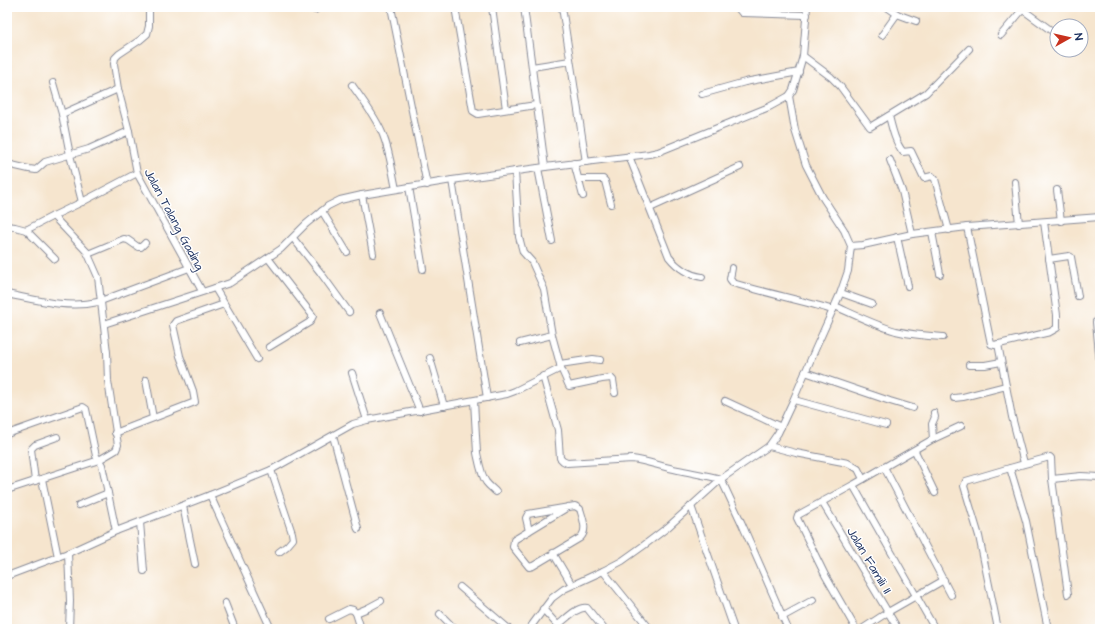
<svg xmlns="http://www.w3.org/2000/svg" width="1107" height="636" font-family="'Architects Daughter',sans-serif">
<rect width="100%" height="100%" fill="#fff"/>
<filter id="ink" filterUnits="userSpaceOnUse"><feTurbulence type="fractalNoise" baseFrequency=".025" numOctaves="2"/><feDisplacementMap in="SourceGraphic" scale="8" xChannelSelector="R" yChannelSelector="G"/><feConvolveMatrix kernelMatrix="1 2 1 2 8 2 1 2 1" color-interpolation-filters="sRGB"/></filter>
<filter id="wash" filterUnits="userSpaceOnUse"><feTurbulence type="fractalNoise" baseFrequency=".012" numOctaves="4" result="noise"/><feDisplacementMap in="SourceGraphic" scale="16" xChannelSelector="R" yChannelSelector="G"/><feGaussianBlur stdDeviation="0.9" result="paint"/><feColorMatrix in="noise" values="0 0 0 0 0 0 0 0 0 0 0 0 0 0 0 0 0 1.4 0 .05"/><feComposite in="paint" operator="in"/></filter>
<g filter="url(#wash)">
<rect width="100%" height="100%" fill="#f6e5ce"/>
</g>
<g filter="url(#ink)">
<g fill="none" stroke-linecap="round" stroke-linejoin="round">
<!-- street casing -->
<g stroke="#888a96" stroke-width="8">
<g id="street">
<path d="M149,7v19l-2,8 -7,6 -21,14 -4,4 -1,6 4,25 11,42 8,42 65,118"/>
<path d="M314,7l1,3"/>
<path d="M391,7l36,178"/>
<path d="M455,7l18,104 5,3 58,-9"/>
<path d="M492,7l14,102"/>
<path d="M524,7l21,160"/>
<path d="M562,7l24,155"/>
<path d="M737,7l5,6 65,2"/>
<path d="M887,7l10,7 19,7"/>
<path d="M1019,7l37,27"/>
<path d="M882,35l15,-21"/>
<path d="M1001,35l22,-26"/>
<path d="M803,56l28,21 9,9 30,41 56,-34 43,-44"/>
<path d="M532,67l38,-6"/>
<path d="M53,83l9,31 56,-25"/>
<path d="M352,85c11,16 24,32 31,50 7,17 9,36 13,54"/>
<path d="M702,94l43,-12 54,-10"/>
<path d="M62,114l8,41 12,47"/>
<path d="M889,116c3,12 6,26 14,36l8,-1 13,27 8,-2 3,3 14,51"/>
<path d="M629,156l40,101c8,10 20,18 33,20"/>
<path d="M890,160l12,31 10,43"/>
<path d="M574,163l9,33"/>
<path d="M7,164l22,5 7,1 9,-8 44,-13 40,-18"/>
<path d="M538,168l14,73"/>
<path d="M579,179h24l2,2 6,23"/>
<path d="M452,180l35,218"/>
<path d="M1015,182l4,42"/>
<path d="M409,187l14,82"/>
<path d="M1057,190l4,31"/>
<path d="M362,195l11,59"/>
<path d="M650,208l90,-41"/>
<path d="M322,211l25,41"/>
<path d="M53,216l34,36 11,25 9,75 1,29 10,64 -2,5 -17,10 3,5 14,66"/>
<path d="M7,226l8,1 11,3 27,-14 29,-14 55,-29"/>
<path d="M967,227l24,117 4,1 55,-13 7,-4v-13l-13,-93"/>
<path d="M26,230l29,29"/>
<path d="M932,232l8,42"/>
<path d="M897,237l11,49"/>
<path d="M293,238l27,34 29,40"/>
<path d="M851,246l12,-1 49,-11 55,-7 133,-10"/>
<path d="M88,254l36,-15 4,1 10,7h3l4,-4"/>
<path d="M268,258l45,58 -3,6 -41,25"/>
<path d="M1049,259l20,-3 2,1 7,39"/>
<path d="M732,268l-2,11 3,4c33,10 67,17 100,27"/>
<path d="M215,288l42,71"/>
<path d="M841,293l31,11"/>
<path d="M7,294c30,6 61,15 91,8l91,-34"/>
<path d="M835,306c20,9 40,19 61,25 16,4 31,5 47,6"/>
<path d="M380,313l40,98"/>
<path d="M1096,322l4,42"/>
<path d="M104,324l126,-41 51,-34 25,-25 22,-18 12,-6 22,-5 90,-15 93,-13 104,-13 9,-2 111,-45 20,-11 4,-6 10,-34 4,-49"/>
<path d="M520,343l32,-8"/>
<path d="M998,344l14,73 12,46"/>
<path d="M430,358l14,48"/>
<path d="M560,364l33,-5 7,1"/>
<path d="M969,365h16l16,-3"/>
<path d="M561,368l8,18 33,-7 9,-1 2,2 2,13"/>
<path d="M805,372l85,29 23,7"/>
<path d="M352,373l15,47"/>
<path d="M543,376l15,54 2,28 3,3 4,2 65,-4c16,2 30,8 46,11 14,3 28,5 43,9l21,45 46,105"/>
<path d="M146,380l7,38"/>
<path d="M954,398l9,-1 43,-11"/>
<path d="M794,400l92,25"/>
<path d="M474,401l3,52c2,9 4,22 9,29 3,4 7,7 10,10"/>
<path d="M725,401l56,26"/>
<path d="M115,433l80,-31 -2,-11 -13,-35 -7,-31 3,-4 48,-17"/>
<path d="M7,434l76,-27 3,2 10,47 3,4 -92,30"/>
<path d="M333,436l25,93"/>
<path d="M933,439l-1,-15 3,-7 -1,-4"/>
<path d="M769,446l27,7 52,10 10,6 5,10"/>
<path d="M915,451l20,42"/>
<path d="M884,467l67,128"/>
<path d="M271,470l21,63 1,6 -6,7 -8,6"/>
<path d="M42,479l16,78"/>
<path d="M1052,479l29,-3 19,1"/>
<path d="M35,481l-4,-32 4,-4 22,-8"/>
<path d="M853,485l-55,30 -1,3 28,57 31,54"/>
<path d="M210,495l61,134"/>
<path d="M822,502l76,127"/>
<path d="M79,505l29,-12"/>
<path d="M183,506l12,58"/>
<path d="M691,506l43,123"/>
<path d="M140,522l4,49"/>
<path d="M529,531l-3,-13 2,-4 47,-8 5,3c3,10 8,22 0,29l-47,28 -4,1 -16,-20 1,-7 54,-33"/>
<path d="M68,553l2,48 -1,28"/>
<path d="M553,553l19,32"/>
<path d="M603,571l47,58"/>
<path d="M7,576l61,-23 48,-22 94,-36 61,-25 82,-46 14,-4 140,-26 8,-3 46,-23 -9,-33 -8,-46 -12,-27 -9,-10 -4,-15 -4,-66"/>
<path d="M460,587l49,42"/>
<path d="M225,603l10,26"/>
<path d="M543,609l18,20"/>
<path d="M440,614l15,15"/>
<path d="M782,617l31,-17"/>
<path d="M329,619l20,-10 4,1 3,3"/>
<path d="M558,625c7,-5 19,-19 29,-17l17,21"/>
<path d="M361,629l-5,-16 12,-5 13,-7"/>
<path d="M529,629l23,-31 12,-9 39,-18 19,-10 21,-15 25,-19 53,-48 48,-33 9,-13 14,-30 22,-51 26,-58 8,-23 3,-25 -7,-16 -21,-32 -17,-33 -11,-35 -6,-34"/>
<path d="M862,629l26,-17 56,-32"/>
<path d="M935,629l-82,-144 80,-46 28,-13"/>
<path d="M998,629l-19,-93 -15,-50 2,-5 44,-13"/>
<path d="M1048,629l-22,-108 -16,-53 40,-11 1,1 1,21 16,115"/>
</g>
</g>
<!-- street -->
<use href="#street" stroke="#fff" stroke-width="6"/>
</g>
</g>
<g text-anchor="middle" stroke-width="3" stroke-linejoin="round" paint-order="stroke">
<!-- street labels -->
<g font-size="13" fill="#1b2f5e" stroke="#fff">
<text transform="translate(175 219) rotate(62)" y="5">Jalan Talang Gading</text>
<text transform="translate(870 560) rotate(59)" y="5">Jalan Famili II</text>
</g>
</g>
<!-- margin -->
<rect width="1107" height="636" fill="none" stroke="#fff" stroke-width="24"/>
<!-- north arrow -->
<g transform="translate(1069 38) rotate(82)"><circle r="19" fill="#ffffff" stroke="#a4acbf"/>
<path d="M0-3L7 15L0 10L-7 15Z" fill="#c8321e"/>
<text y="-6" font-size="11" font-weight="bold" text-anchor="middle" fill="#1b2f5e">N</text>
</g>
</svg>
